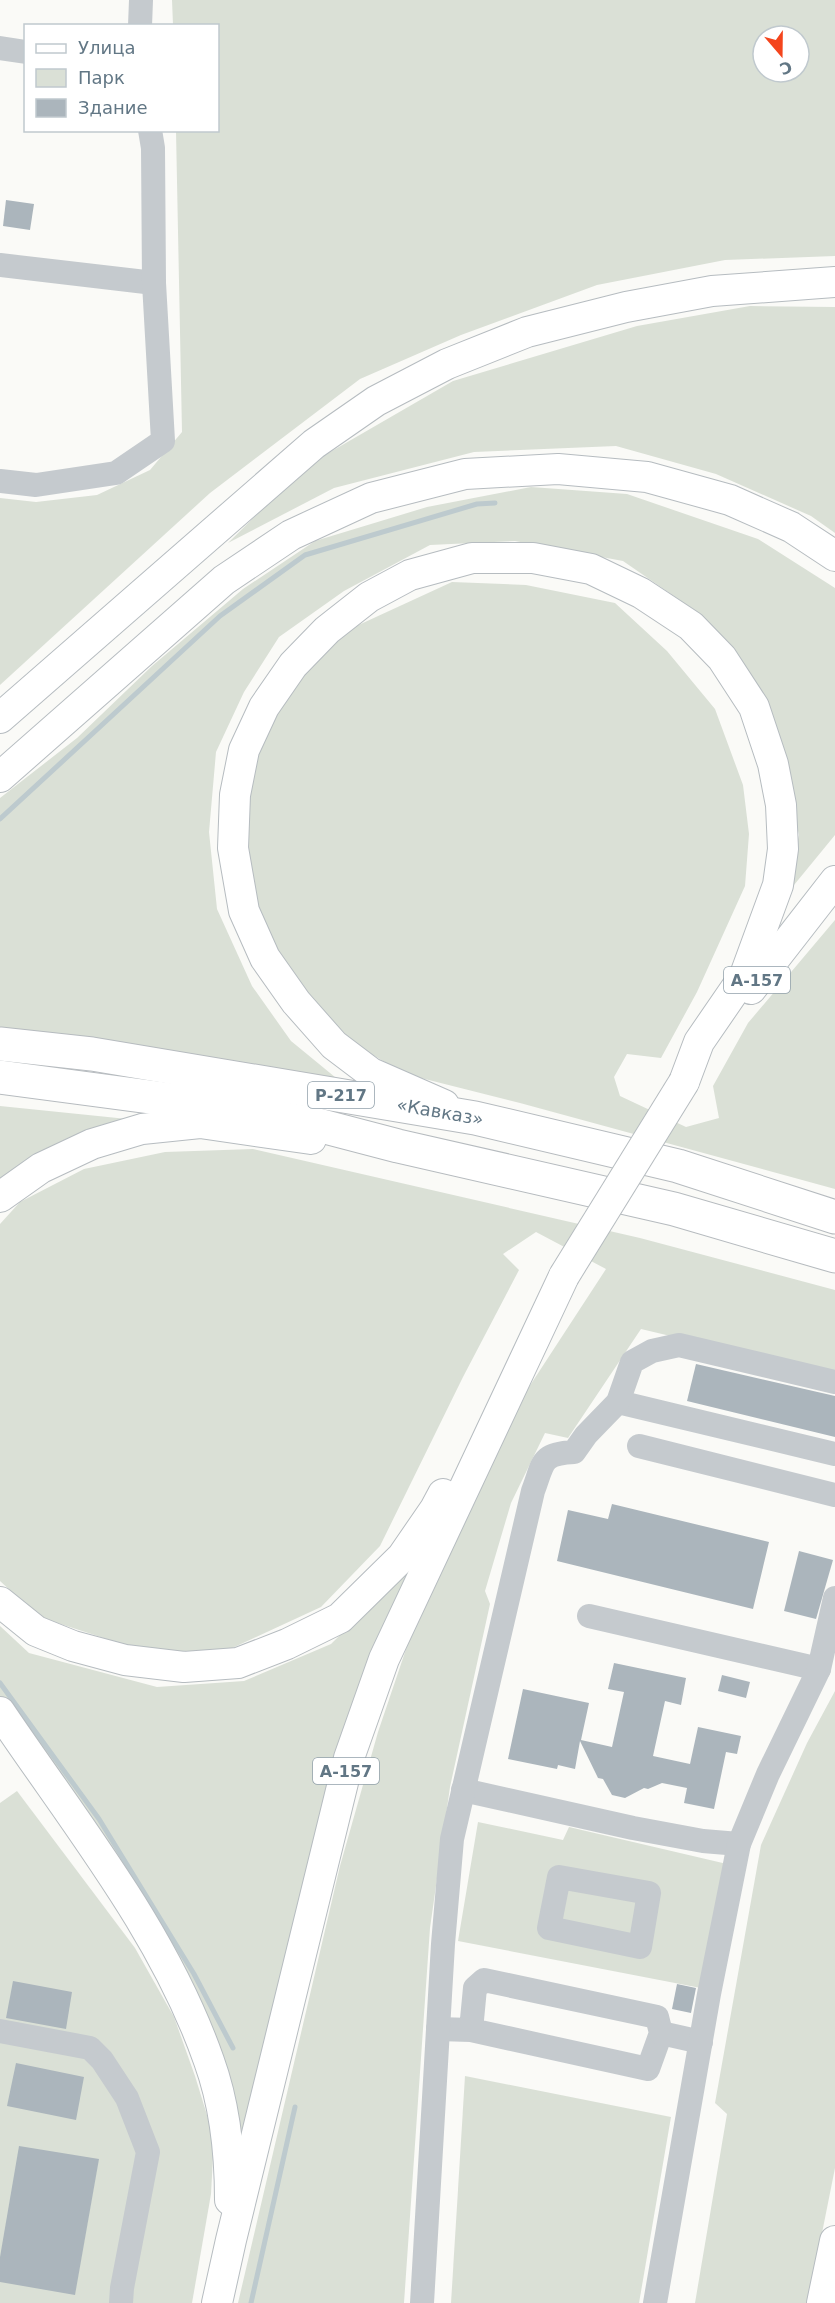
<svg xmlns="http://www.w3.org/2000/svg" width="835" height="2303" font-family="'DejaVu Sans',sans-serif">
<rect width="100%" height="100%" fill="#fafaf7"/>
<!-- green -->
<g fill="#dae0d6" fill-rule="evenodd">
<path d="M172,0h663v256l-110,4 -128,25 -136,50 -101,44 -150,114 -210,192v-187l36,4 61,-7 53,-25 32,-38 -6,-301 42,-1v-104l-45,-1zM763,36h36v36h-36z"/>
<path d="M750,306l85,1v226l-24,-17 -95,-42 -100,-28 -142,6 -140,36 -106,55 78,-77 147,-85 184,-55z"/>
<path d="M531,487l96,7 131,45 77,49v247l-50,61 14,-61 -17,-74 -34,-90 -67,-70 -58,-40 -108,-20 -85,4 -86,46 -65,46 -35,55 -28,60 -7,80 8,77 35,77 39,55 50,41 -341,-48v-236l77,-60 75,-72 91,-77 72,-48 112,-34z"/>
<path d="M452,582l74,3 89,18 52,48 48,58 28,76 6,49 -4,52 -48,106 -36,66 -34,-4 -13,23 6,19 66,31 33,-9 -6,-32 35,-63 87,-103v269l-315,-86 -115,-29 -59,-35 -62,-60 -32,-65 -13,-76 10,-78 38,-69 52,-57z"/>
<path d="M0,1106l137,14 -137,65z"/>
<path d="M253,1149l387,89 195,52v85l-194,-46 -73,109 -23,-5 -34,70 -26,88 5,13 -40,183 -20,141 -26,375h-166l102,-437 38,-134 45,-133 80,-172 103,-158 -70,-37 -33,22 16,16 -56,107 -83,169 -59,61 -93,43 -78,3 -111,-36 -39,-36v-357l20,-22 64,-33 81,-17z"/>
<path d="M402,1574l8,3 -44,100 -124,455 -21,-63 -221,-371v-72l29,27 128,34 87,-6 87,-37z"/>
<path d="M835,1691v477l-27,135h-113l32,-189 -12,-11 46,-258 46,-102z"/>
<path d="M17,1791l118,157 39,69 21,59 19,62 -3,56 -19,109h-192v-500z"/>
<path d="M478,1822l85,18 6,-13 158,37 -21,125 -248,-48z"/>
<path d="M465,2076l206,41 -32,186h-188z"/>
</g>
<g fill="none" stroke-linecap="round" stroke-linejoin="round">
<!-- stream -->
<g stroke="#bdcace" stroke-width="5">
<path d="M0,819l220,-203 85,-61 172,-51 18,-1"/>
<path d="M0,1683l99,136 95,155 39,74"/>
<path d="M251,2303l44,-196"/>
</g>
</g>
<!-- building -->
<g fill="#abb5bc">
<path d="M6,200l28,4 -4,26 -27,-4z"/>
<path d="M696,1364l139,32v41l-148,-36z"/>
<path d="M612,1504l157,38 -16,67 -196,-48 11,-51 40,9z"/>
<path d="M799,1551l34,9 -17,59 -32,-8z"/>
<path d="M614,1663l72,15 -5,27 -16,-4 -12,55 37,8 8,-37 43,9 -4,18 -11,-2 -12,57 -30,-6 3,-15 -25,-5 -14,6 -4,-1 -19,10 -13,-3 -9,-16 -5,-1 -18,-37 -5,28 -17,-4 -1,4 -49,-10 15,-70 66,14 -8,37 31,7 12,-55 -16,-3z"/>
<path d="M722,1675l28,7 -4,16 -28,-7z"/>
<path d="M13,1981l59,11 -6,37 -60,-11z"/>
<path d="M677,1984l19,4 -5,25 -19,-4z"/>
<path d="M16,2063l68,14 -8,43 -69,-14z"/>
<path d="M19,2146l80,13 -24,136 -75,-13v-25z"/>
</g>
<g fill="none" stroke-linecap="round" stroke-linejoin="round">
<!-- major casing -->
<g stroke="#b6bcc0" stroke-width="32">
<g id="major">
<path d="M0,718l314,-274 62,-43 71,-37 80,-32 99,-25 86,-16 123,-9"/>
<path d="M0,777l224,-197 67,-45 80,-37 94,-24 93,-5 89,8 83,23 61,27 44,29"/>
<path d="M751,989l84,-108"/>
<path d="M444,1105l-73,-32 -37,-28 -38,-43 -31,-44 -21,-47 -11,-63 2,-53 9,-45 20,-43 29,-42 34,-35 42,-33 41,-22 62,-17h61l58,11 50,24 50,33 31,32 32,49 19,57 8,41 2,44 -5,36 -33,90 -46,67 -15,40"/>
<path d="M0,1197l41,-29 51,-24 50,-15 58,-6 111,16"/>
<path d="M0,1602l36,29 37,15 52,14 59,7 54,-4 49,-19 53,-26 62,-61 33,-48 8,-15"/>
<path d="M0,1712c76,113 164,220 209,349 16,44 21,92 21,139"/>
<path d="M217,2303l14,-63 118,-482 35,-99 180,-383"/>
<path d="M822,2303l13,-62"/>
</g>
</g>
<!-- highway casing -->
<g stroke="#b6bbbf" stroke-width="35">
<g id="highway">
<path d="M0,1044l92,10 383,64 203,48 157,51"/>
<path d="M0,1077l195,26 119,21 84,22 276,63 161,47"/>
</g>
</g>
<!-- minor -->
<g stroke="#c5cace" stroke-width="24">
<path d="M140,26l1,-26"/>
<path d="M0,48l26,4"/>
<path d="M0,265l154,18"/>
<path d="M0,481l36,4 80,-12 47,-32 -9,-158 -1,-135 -3,-18"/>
<path d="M618,1402l217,52"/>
<path d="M639,1446l196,49"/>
<path d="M589,1616l230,53"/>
<path d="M463,1790l170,38 70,13 36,3"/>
<path d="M559,1877l90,16 -9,54 -91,-19z"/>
<path d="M438,2029l33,1 177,39 13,-36 -4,-16 -173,-37 -9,8 -4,42"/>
<path d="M0,2031l90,17 12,12 25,38 21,54 -26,136 -1,15"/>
<path d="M661,2033l40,9"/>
<path d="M422,2303l21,-359 9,-105 81,-348c11,-29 7,-37 41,-39l12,-17 32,-33 14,-40 20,-11 27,-6 156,37"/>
<path d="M655,2303l54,-309 30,-150 29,-70 51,-105 16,-71"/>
</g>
<!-- major -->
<use href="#major" stroke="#fff" stroke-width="30"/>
<!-- highway -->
<use href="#highway" stroke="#fff" stroke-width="33"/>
<!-- major-bridge casing -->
<g stroke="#b6bcc0" stroke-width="32" stroke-linecap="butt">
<path id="major-bridge" d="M564,1276l120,-194"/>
</g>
<!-- major-bridge -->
<use href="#major-bridge" stroke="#fff" stroke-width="30"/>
</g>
<g text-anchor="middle" stroke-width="6" stroke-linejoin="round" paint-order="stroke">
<!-- shield labels -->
<g fill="#fff" stroke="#91a0aa" stroke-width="1.5">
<rect x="724" y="967" width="66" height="26" rx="4.5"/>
<rect x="308" y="1082" width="66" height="26" rx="4.5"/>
<rect x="313" y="1758" width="66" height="26" rx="4.5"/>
</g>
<g font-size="16" font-weight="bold" fill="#627785">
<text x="757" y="986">А-157</text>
<text x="341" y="1101">Р-217</text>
<text x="346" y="1777">А-157</text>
</g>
<!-- street labels -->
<g font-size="18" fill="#627785" stroke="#fff">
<text transform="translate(440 1112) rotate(10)" y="6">«Кавказ»</text>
</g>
</g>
<!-- legend -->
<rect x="24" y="24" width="195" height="108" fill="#ffffff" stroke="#c0c9ce" stroke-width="1.5"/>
<rect x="36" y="44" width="30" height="9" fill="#ffffff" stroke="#c0c9ce" stroke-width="1.5"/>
<text x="78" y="54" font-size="18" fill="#627785">Улица</text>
<rect x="36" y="69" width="30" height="18" fill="#dae0d6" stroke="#c0c9ce" stroke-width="1.5"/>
<text x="78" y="84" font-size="18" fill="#627785">Парк</text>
<rect x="36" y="99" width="30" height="18" fill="#abb5bc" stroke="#c0c9ce" stroke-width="1.5"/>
<text x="78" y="114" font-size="18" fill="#627785">Здание</text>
<!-- north arrow -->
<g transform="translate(781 54) rotate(160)"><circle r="28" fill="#ffffff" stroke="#c0c9ce" stroke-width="1.5"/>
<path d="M0-4.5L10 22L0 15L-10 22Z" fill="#f4451d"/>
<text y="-9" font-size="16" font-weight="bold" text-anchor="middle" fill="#627785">С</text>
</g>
</svg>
